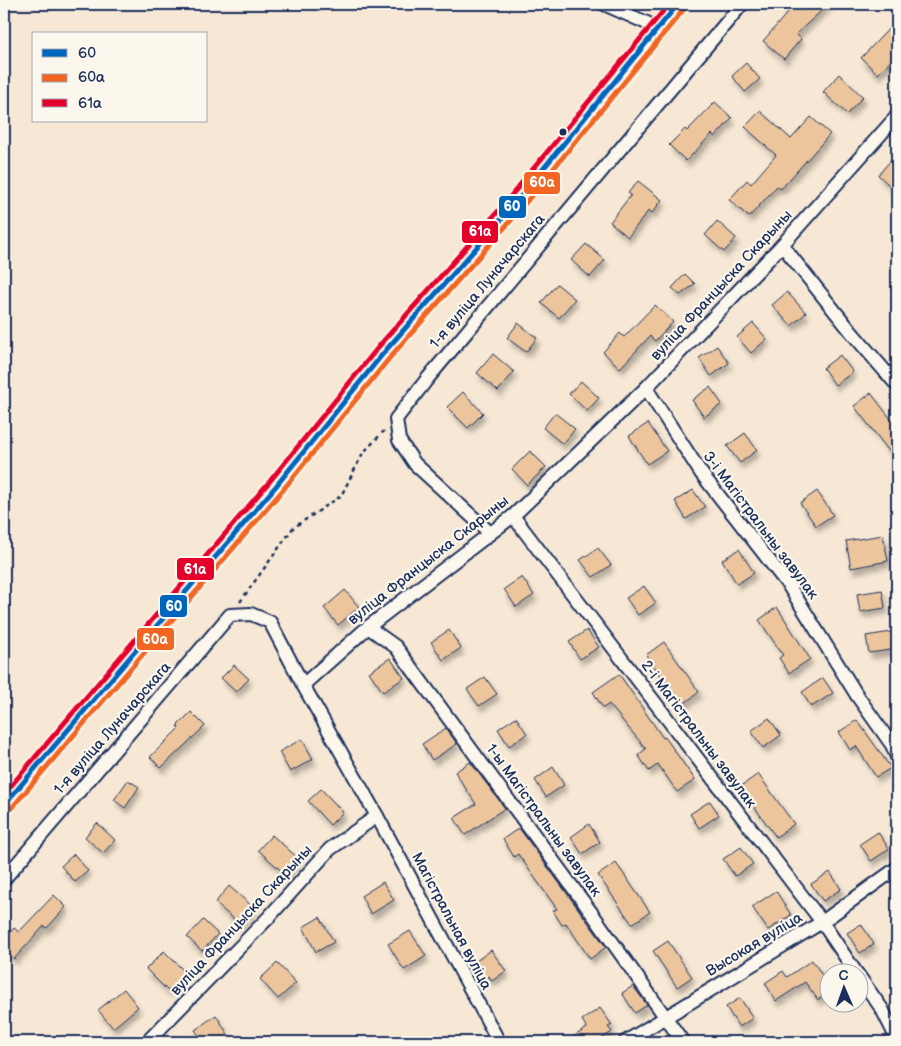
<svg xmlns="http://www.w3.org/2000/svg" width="901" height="1046" font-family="'Balsamiq Sans',sans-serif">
<defs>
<filter id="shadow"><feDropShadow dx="3" dy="5.5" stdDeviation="2.5" flood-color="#0004"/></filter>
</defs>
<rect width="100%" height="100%" fill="#f6e8d4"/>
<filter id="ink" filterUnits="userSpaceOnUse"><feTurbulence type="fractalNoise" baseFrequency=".02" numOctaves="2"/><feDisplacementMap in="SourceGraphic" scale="10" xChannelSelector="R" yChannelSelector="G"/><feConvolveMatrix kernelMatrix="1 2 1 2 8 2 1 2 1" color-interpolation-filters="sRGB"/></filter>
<g filter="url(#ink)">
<!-- building -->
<g fill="#ecc59c" stroke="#1b2f5e" filter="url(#shadow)">
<path d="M795,4h34l-33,30 5,5 -17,20 -21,-18z"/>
<path d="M897,20v34l-19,20 -17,-16z"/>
<path d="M746,63l14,16 -15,13 -13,-16z"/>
<path d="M839,74l24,23 -16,17 -24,-22z"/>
<path d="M715,102l17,16 -17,19 -3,-3 -26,27 -17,-16 16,-16 2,2z"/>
<path d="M760,111l31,28 20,-22 19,17 -49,55 -4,-3 -28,31 -20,-17 18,-20 4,4 25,-29 -31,-28z"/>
<path d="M897,153v39l-19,-17z"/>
<path d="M638,181l24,19 -10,13 -3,-3 -21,27 -18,-15 21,-27 -3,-2z"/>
<path d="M717,221l19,17 -12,14 -19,-17z"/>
<path d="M586,244l19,16 -15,17 -19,-17z"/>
<path d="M685,274l10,10 -15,11 -8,-7z"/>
<path d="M557,284l18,15 -16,19 -18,-15z"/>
<path d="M787,292l19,21 -15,13 -19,-21z"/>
<path d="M655,305l18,17 -18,19 -5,-5 -30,32 -17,-16 17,-19 4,4z"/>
<path d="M518,323l19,15 -11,14 -19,-14z"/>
<path d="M753,323l14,16 -16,14 -14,-16z"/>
<path d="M717,346l12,17 -18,13 -12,-18z"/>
<path d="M493,354l21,18 -16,19 -21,-18z"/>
<path d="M840,355l13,17 -18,13 -12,-17z"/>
<path d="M581,381l18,17 -12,13 -18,-17z"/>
<path d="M710,387l12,17 -18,13 -12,-17z"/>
<path d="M463,392l20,21 -15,15 -21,-21z"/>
<path d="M871,393l22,29 4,-3v26l-8,6 -35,-45z"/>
<path d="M555,413l20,16 -12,15 -20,-16z"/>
<path d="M648,423l19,28 -20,13 -18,-28z"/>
<path d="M745,433l12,17 -17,13 -13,-17z"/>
<path d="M530,451l16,16 -19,18 -15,-16z"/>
<path d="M693,490l12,17 -19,12 -11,-18z"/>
<path d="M817,491l16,24 -17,11 -16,-23z"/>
<path d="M883,535l5,26 -37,7 -5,-27z"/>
<path d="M598,548l13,17 -18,12 -13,-17z"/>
<path d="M739,549l15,24 -17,11 -15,-24z"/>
<path d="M522,577l12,18 -18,12 -12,-18z"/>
<path d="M644,586l12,17 -18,12 -12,-17z"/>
<path d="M345,590l14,17 -21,18 -14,-17z"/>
<path d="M882,590l3,18 -25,4 -3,-18z"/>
<path d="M777,607l33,52 -21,14 -10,-15 4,-3 -24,-35z"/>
<path d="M449,630l12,18 -18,12 -12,-18z"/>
<path d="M587,630l12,17 -19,12 -11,-17z"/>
<path d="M897,631v18l-28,4 -3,-17z"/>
<path d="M664,642l35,50 -17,13 -36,-50z"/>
<path d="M390,658l14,20 -21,14 -14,-20z"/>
<path d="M234,665l15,14 -13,13 -15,-14z"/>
<path d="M619,674l44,64 2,-1 30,43 -18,12 -19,-28 -9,7 -11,-16 8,-6 -37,-45 -6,4 -10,-16z"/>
<path d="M485,677l12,17 -18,12 -12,-17z"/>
<path d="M823,678l10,15 -22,14 -9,-15z"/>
<path d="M191,712l14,14 -44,42 -11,-11 29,-29 -2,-2z"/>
<path d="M516,717l11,17 -18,12 -11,-17z"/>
<path d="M769,718l12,17 -18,13 -12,-17z"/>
<path d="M857,720l34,48 -15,9 -20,-31 -6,4 -11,-18z"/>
<path d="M446,728l11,16 -25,16 -10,-16z"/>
<path d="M302,739l11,20 -23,13 -11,-20z"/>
<path d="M470,762l35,46 -40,27 -11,-17 22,-14 -21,-32z"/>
<path d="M553,767l11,18 -18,12 -11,-17z"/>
<path d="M758,774l36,50 -18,13 -36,-50z"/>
<path d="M128,780l11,7 -14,21 -11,-8z"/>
<path d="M321,789l22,23 -13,13 -22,-24z"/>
<path d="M710,801l9,14 -20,13 -9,-14z"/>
<path d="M97,823l18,17 -12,13 -18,-16z"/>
<path d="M589,824l11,18 -18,12 -11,-17z"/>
<path d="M519,828l87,119 -16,12 -24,-36 -4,2 -9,-14 4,-2 -39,-55 -4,3 -11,-18z"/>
<path d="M878,832l11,17 -18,12 -11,-17z"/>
<path d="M272,835l27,24 -14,15 -27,-24z"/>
<path d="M741,847l12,17 -18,12 -12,-17z"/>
<path d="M74,854l14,17 -13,11 -14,-16z"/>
<path d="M616,863l34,49 -18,12 -34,-49z"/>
<path d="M830,872l11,17 -18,12 -12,-17z"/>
<path d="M383,882l11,18 -23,14 -10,-18z"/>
<path d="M229,886l25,22 -14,16 -25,-21z"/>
<path d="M776,891l15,24 -23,15 -16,-23z"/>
<path d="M54,895l12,12 -19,21 -3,-2 -30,33 -10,-9v-11l10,-11 5,4z"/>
<path d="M320,917l14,25 -18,10 -13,-25z"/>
<path d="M203,920l15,14 -16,17 -15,-14z"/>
<path d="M861,924l13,20 -14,9 -13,-20z"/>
<path d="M410,931l16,25 -22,14 -16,-26z"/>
<path d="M668,941l24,36 -15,10 -24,-36z"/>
<path d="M491,950l15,21 -14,10 -3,-5 -6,4 -9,-12 5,-4 -3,-3z"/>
<path d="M164,951l22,22 -18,18 -22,-22z"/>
<path d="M812,960l16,24v8l-10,8 -13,-18 -29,19 -11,-18 18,-12 4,6z"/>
<path d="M277,963l19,20 -18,16 -18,-20z"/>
<path d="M633,986l14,19 -12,8 -13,-20z"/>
<path d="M124,989l14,18 -25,21 -15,-18z"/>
<path d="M740,998l13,20 -14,9 -13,-20z"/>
<path d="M600,1008l12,17 -4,2 4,5 -16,10h-31l22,-14 -5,-8z"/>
<path d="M216,1015l13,21 -10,6h-16l-8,-12z"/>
</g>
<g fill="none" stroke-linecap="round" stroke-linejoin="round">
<!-- street casing -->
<g stroke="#1b2f5e" stroke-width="16">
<g id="street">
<path d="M604,4l54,24"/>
<path d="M782,245l71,89 44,51"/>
<path d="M646,388l55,85 88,113 69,111 34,48 5,12"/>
<path d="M513,516l309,406 35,52"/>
<path d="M490,533l-75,-69 -16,-24 -3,-21 32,-41 314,-374"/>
<path d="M368,627l28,20 200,272 87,123"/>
<path d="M377,816l122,226"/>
<path d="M4,879l226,-264 21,-1 19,8 33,63"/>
<path d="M858,975l24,34 15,30"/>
<path d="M147,1042l121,-124 62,-69 47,-33 -74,-131 65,-58 145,-111 133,-128 136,-143 115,-129"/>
<path d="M625,1042l197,-120 75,-54"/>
</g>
</g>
<!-- secondary casing -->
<g stroke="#1b2f5e" stroke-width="22">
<path id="secondary" d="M4,805l272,-319 110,-136 121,-137 171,-209"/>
</g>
<!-- path -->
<path stroke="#1b2f5e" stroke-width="2.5" stroke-dasharray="4 4" stroke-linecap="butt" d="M240,602l53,-74 48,-32 22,-43 21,-22"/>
<!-- street -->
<use href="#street" stroke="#fbf7ec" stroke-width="12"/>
<!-- secondary -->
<use href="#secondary" stroke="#fbf7ec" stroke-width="19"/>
<!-- bus-1 casing -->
<g stroke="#fbf7ec" stroke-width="9">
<path id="bus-1" d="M4,805l272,-319 110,-136 121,-137 171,-209"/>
</g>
<!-- bus-2 casing -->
<g stroke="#fbf7ec" stroke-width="9">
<path id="bus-2" d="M10,810l272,-319 110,-136 121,-137 171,-209"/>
</g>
<!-- bus-3 casing -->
<g stroke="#fbf7ec" stroke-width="9">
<path id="bus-3" d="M4,794l266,-313 110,-136 121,-137 168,-204"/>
</g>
<!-- bus-1 -->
<use href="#bus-1" stroke="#0065bd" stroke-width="5"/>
<!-- bus-2 -->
<use href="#bus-2" stroke="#f26522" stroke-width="5"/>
<!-- bus-3 -->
<use href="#bus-3" stroke="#e4002b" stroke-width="5"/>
</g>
</g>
<!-- markers -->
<circle fill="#1b2f5e" stroke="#fbf7ec" stroke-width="2" cx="563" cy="132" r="4.5"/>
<g text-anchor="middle" stroke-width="4.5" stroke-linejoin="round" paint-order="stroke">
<!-- street labels -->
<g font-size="15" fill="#1b2f5e" stroke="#fbf7ec">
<text transform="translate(487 281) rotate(-50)" y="5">1-я вуліца Луначарскага</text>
<text transform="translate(721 285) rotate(-47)" y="5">вуліца Францыска Скарыны</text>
<text transform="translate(761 525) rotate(53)" y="5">3-і Магістральны завулак</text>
<text transform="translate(428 560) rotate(-38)" y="5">вуліца Францыска Скарыны</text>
<text transform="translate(112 728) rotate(-49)" y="5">1-я вуліца Луначарскага</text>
<text transform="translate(699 734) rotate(53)" y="5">2-і Магістральны завулак</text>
<text transform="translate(544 820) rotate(54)" y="5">1-ы Магістральны завулак</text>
<text transform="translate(241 920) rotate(-47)" y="5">вуліца Францыска Скарыны</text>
<text transform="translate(452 921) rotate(62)" y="5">Магістральная вуліца</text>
<text transform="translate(754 944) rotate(-31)" y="5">Высокая вуліца</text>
</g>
</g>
<g stroke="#fbf7ec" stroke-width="2">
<rect x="523" y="171" width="38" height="24" rx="5" fill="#f26522"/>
<rect x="498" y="195" width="29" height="24" rx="5" fill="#0065bd"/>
<rect x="461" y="220" width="38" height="24" rx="5" fill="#e4002b"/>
<rect x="176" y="557" width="39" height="24" rx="5" fill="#e4002b"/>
<rect x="159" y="594" width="29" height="24" rx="5" fill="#0065bd"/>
<rect x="136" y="627" width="39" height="24" rx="5" fill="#f26522"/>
</g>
<g font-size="14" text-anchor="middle" font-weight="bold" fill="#fff">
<text x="542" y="187">60а</text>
<text x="512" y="211">60</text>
<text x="480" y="236">61а</text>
<text x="195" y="574">61а</text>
<text x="174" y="611">60</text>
<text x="155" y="644">60а</text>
</g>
<!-- margin -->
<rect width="901" height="1046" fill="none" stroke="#fbf7ec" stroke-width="20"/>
<rect x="10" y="10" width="881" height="1026" fill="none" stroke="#1b2f5e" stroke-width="2" filter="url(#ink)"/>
<!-- legend -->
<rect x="32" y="32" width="175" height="90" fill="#fbf7ec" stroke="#a1a7b3"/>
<rect x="42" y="49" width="25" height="8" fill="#0065bd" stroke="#a1a7b3"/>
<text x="78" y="58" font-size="15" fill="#1b2f5e">60</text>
<rect x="42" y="74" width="25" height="8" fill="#f26522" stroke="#a1a7b3"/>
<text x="78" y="82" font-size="15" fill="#1b2f5e">60а</text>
<rect x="42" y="99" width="25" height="8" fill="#e4002b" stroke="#a1a7b3"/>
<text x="78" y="108" font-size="15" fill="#1b2f5e">61а</text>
<!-- north arrow -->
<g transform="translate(844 988) rotate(358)"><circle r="24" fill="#fbf7ec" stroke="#a1a7b3"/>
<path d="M0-4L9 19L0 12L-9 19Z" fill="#1b2f5e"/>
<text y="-8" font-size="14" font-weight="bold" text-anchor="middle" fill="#1b2f5e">С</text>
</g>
</svg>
